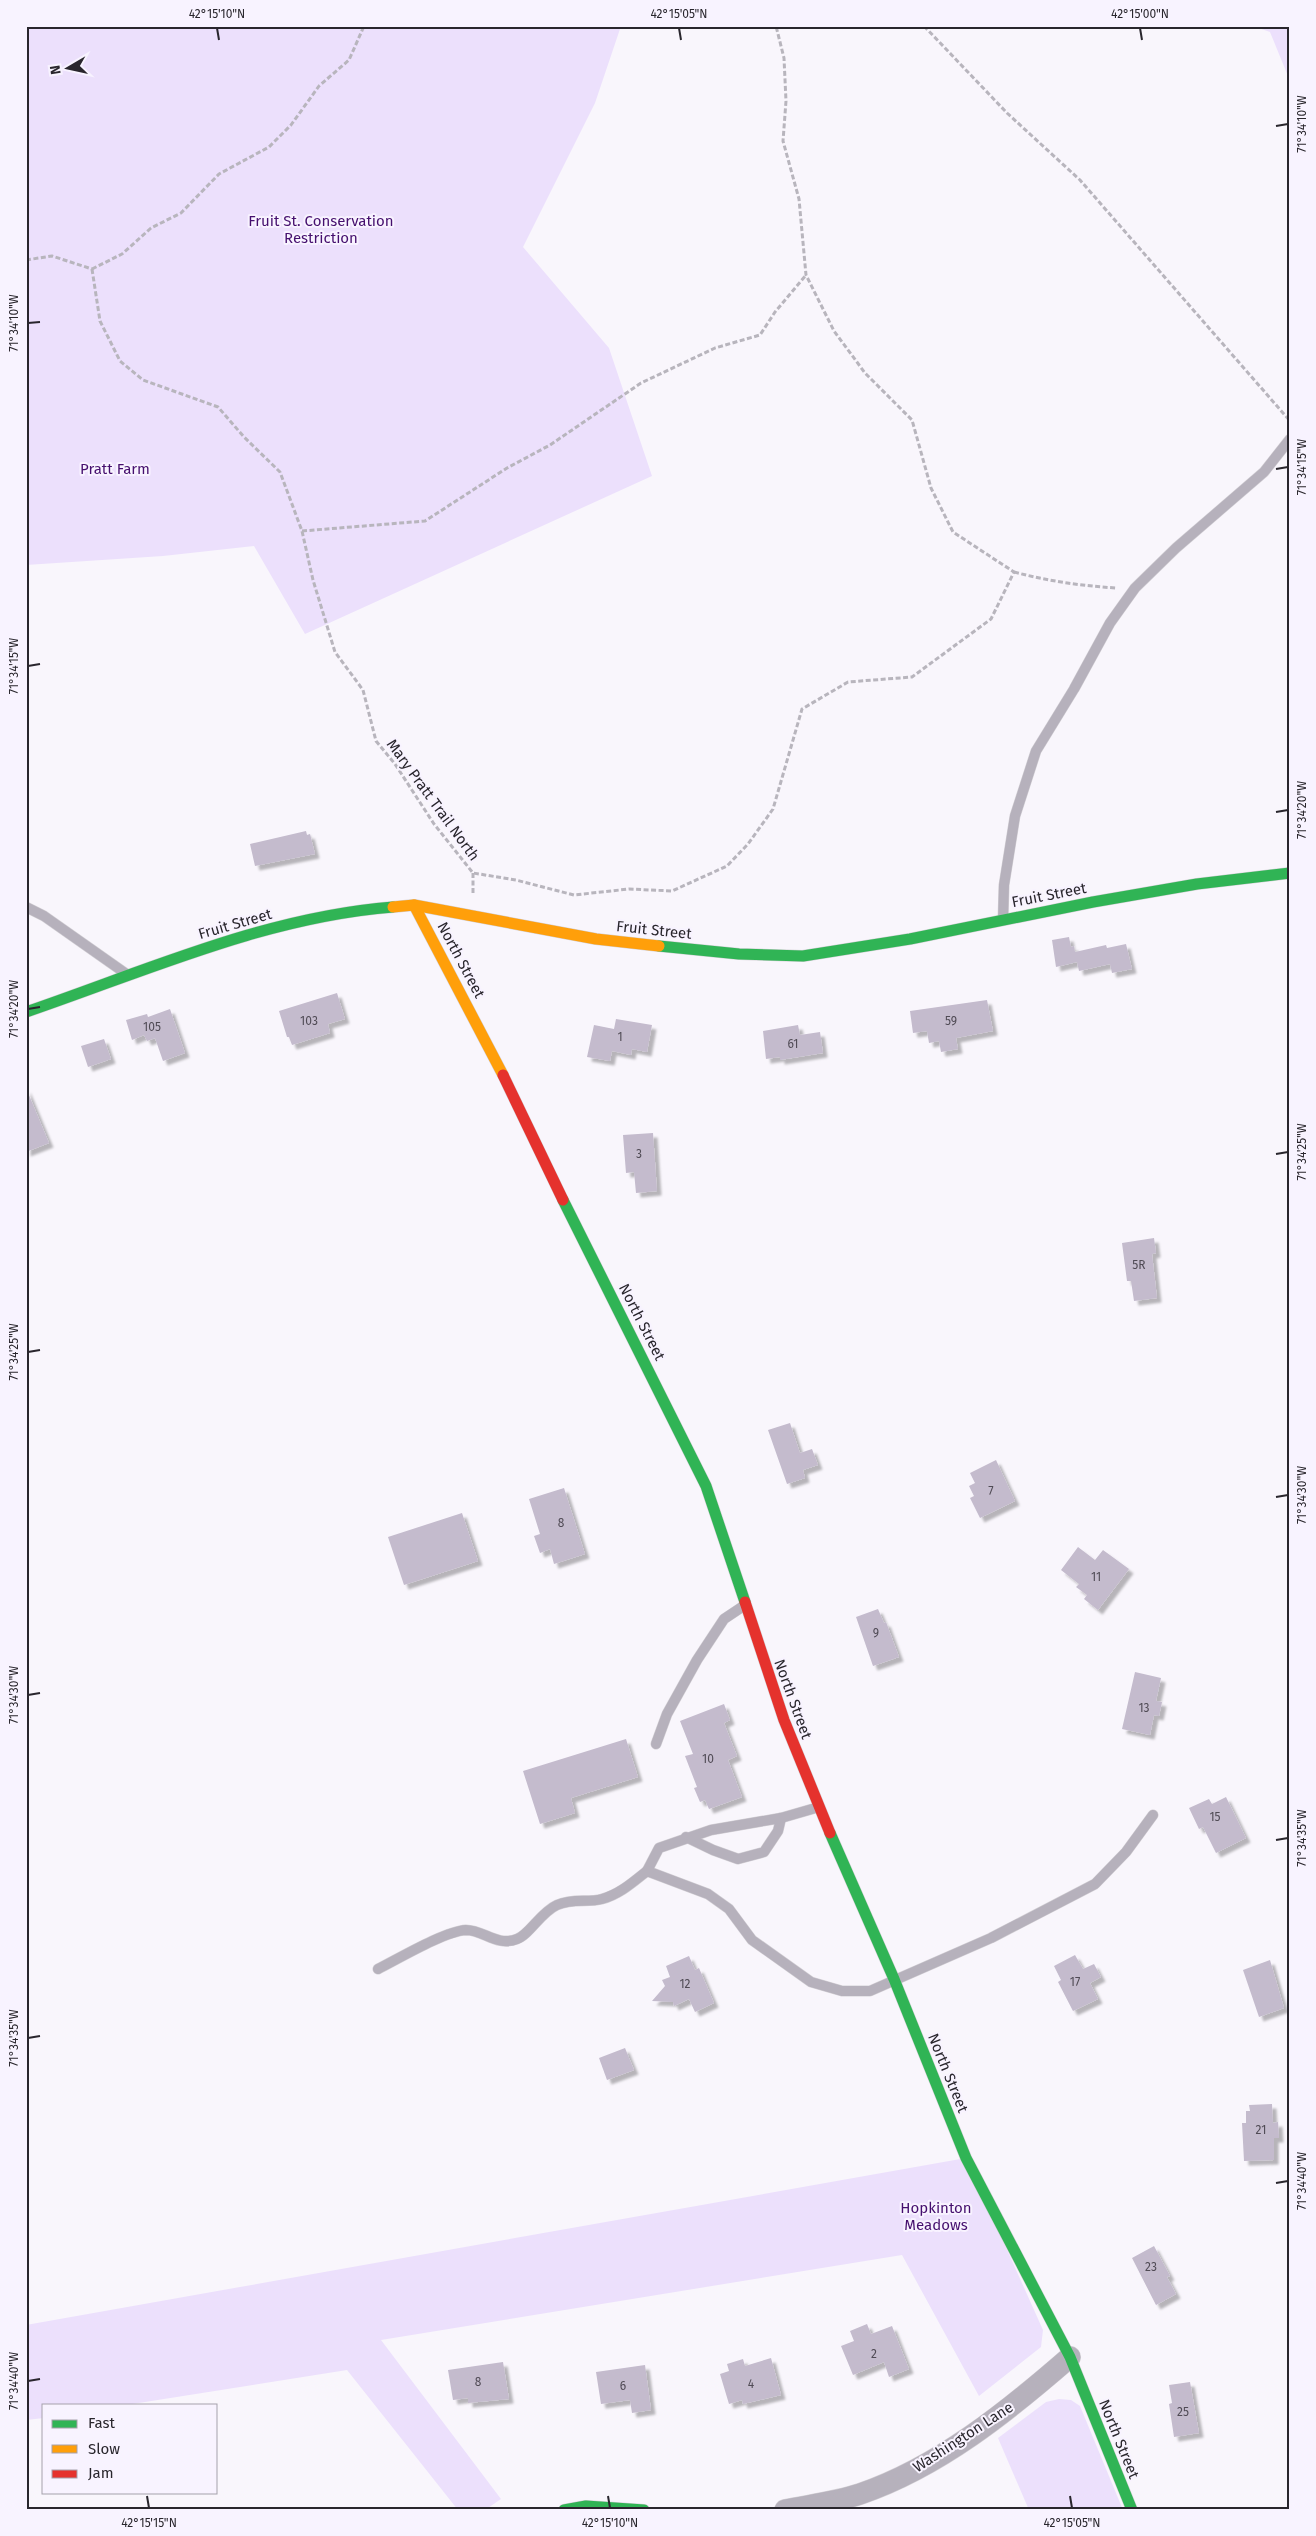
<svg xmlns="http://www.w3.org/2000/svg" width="1316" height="2536" font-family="'Fira Sans',sans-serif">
<defs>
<filter id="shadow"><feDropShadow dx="4.5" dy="4.5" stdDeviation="1" flood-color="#0004"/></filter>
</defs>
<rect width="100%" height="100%" fill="#f9f6fc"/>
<!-- green -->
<g fill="#ece0fc">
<path d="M26,26h595l-26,77 -72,144 86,101 43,128 -347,158 -51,-88 -91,10 -137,9z"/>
<path d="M1253,26h37v55l-20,-49z"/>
<path d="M966,2158l77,172 -2,17 -62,49 -77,-141 -521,85 120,159 -16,11h-27l-111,-140 -221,35h-82v13l-18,2v-95z"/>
<path d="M1059,2399l12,1 9,6 43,104h-94l-31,-72 48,-36z"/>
</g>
<!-- building -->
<g fill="#c4bbcd" filter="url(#shadow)">
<path d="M306,831l1,4 3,-1 5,20 -60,12 -5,-22z"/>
<path d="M1069,937l2,10 3,-1 1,6 31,-7 1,3 19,-4 6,25 -20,4 -2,-9 -31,7 -2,-9 -21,5 -4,-27z"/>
<path d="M337,993l8,26 -17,5 2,9 -38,12 -3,-8h-2l-8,-26z"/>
<path d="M987,1000l6,31 -37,7 2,11 -17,3 -2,-11 -10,2 -2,-12 -14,2 -3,-22z"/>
<path d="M170,1009l15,44 -22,8 -8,-23 -8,3 -3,-6 -12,5 -6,-20 21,-6 1,3z"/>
<path d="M616,1019l36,6 -5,27 -15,-3 -1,6 -19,-4 -2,10 -23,-4 7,-32 20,4z"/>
<path d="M798,1025l2,10 20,-3 3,21 -43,7v-3l-14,2 -3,-28z"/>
<path d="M104,1039l7,20 -23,8 -7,-21z"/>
<path d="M26,1088l23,55 -23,9z"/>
<path d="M653,1133l4,58 -21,2 -2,-21 -8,1 -3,-38z"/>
<path d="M1154,1238l2,15 -4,1 5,44 -23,3 -3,-20h-4l-5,-38z"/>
<path d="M790,1423l10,30 12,-4 6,16 -15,5 2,8 -18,6 -19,-54z"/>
<path d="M996,1460l19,41 -35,17 -10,-20 4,-2 -5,-10 6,-3 -5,-10z"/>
<path d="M564,1488l21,66 -31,10 -4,-15 -10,4 -6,-17 6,-2 -11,-35z"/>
<path d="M462,1513l16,48 -74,24 -16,-48z"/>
<path d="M1078,1547l17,13 8,-10 26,19 -31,41 -14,-11 3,-4 -11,-8 3,-3 -18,-14z"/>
<path d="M878,1609l6,14 2,-1 13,35 -26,9 -17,-49z"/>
<path d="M1135,1672l26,6 -5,23 6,1 -3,14 -5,-1 -4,20 -28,-6z"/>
<path d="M724,1704l6,16 -6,3 13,33 -9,4 14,37 -33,12 -4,-9 -5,2 -6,-14 3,-1 -12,-31 8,-2 -13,-33z"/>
<path d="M626,1739l12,38 -67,21 4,15 -35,11 -17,-53z"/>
<path d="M1226,1797l20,41 -30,15 -13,-26 -4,2 -10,-21 20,-9 3,5z"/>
<path d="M1075,1955l8,14 11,-5 7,13 -11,6 8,16 -25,12 -15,-29 3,-2 -7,-14z"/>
<path d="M689,1956l6,14 4,-2 15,35 -19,9 -6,-13 -15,7 -1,-4 -21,-1 13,-15 -3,-6 8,-3 -4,-11z"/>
<path d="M1270,1960l14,48 -25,9 -16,-47z"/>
<path d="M625,2048l9,22 -27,10 -8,-22z"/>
<path d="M1272,2104l1,19 5,-1 1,16h-5v22l-30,1 -2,-38h4v-12h4l-1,-6z"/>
<path d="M1154,2246l16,30 -3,1 9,17 -20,11 -24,-47z"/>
<path d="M867,2324l4,10 21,-8 17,43 -20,8 -5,-15 -31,13 -12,-29 13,-5 -4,-10z"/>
<path d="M771,2358l10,37 -38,9 -1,-4 -13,4 -9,-30 9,-3 -2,-7 16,-5 2,7z"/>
<path d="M503,2362l6,37 -41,4v-5l-15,2 -5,-30z"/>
<path d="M645,2365l6,45 -19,3 -2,-13 -29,4 -5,-32z"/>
<path d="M1190,2382l9,51 -25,4 -5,-33 3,-1 -3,-18z"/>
</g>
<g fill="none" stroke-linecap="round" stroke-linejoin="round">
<!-- lane casing -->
<g stroke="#d4d1d6" stroke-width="11">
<g id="lane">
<path d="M26,907l18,9 81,57"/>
<path d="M1003,920l1,-35 11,-69 21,-65 38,-62 36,-66 25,-35 41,-40 88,-76 26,-33"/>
<path d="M656,1744l11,-30 30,-54 27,-41 21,-14"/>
<path d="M686,1837l27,13 25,9 26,-7 14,-21 3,-13"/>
<path d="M647,1871l12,-23 52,-18 70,-12 38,-11"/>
<path d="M378,1969c20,-10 67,-38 88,-39 18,0 31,17 51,9 12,-4 24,-27 40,-34 16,-7 31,-2 45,-6 18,-5 31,-17 45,-28l61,23 21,15 23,31 59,42 31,9h28l121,-53 104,-54 31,-32 27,-37"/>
</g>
</g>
<!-- street casing -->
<g stroke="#d4d1d6" stroke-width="22">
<path id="street" d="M785,2510c25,-5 51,-8 75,-16 79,-27 148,-83 210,-137"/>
</g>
<!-- fast casing -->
<g stroke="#d4d1d6" stroke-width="12">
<g id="fast">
<path d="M659,946l80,8 64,2 107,-17 183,-37 104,-18 93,-11"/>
<path d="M26,1012c120,-41 239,-95 367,-105"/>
<path d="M563,1200l143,286 39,116"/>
<path d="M830,1833l64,146 72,179 104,199 62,153"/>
<path d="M564,2510l22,-4 58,4"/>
</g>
</g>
<!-- slow casing -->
<g stroke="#d4d1d6" stroke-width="12">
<g id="slow">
<path d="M414,905l89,170"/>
<path d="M393,907l21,-2 182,34 63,7"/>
</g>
</g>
<!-- jam casing -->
<g stroke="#d4d1d6" stroke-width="12">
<g id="jam">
<path d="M503,1075l60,125"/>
<path d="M745,1602l39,118 46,113"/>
</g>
</g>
<!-- path -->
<g stroke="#b8b5bd" stroke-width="3" stroke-dasharray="5 2.5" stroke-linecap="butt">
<path d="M924,26l83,87 73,67 210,241"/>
<path d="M26,260l26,-4 40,13"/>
<path d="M92,269l8,52 20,40 23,19 75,27 26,30 36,35 22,59 11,49 22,72 28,38 13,51 19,23 39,60 39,49 43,7 58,15 55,-6 43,2 55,-25 21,-22 25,-35 29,-100 46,-27 64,-5 79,-58 23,-47 -61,-40 -22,-44 -19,-68 -47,-47 -31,-42 -28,-56 -7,-76 -16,-58 3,-40 -2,-43 -8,-32"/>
<path d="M92,269l30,-15 29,-26 30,-15 38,-39 50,-27 22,-22 28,-39 30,-26 15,-34"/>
<path d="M302,531l123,-10 82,-53 43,-23 91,-62 74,-35 45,-13 15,-23 31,-37"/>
<path d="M1014,572c34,9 68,14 103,16"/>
<path d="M473,893v-20"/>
</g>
<!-- lane -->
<use href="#lane" stroke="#b6b1bc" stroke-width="10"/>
<!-- street -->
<use href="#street" stroke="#b6b1bc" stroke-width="21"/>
<!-- fast -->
<use href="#fast" stroke="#30b455" stroke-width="11"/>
<!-- slow -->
<use href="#slow" stroke="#ff9f0a" stroke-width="11"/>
<!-- jam -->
<use href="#jam" stroke="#e5322d" stroke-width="11"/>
</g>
<!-- ticks -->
<path fill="none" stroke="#29262d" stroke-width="2" d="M217,28l2,12M679,28l2,12M1140,28l2,12M1276,126l12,-2M28,323l12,-1M1276,469l12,-2M28,666l12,-2M1276,812l12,-2M28,1009l12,-2M1276,1154l12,-2M28,1352l12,-2M1276,1497l12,-2M28,1695l12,-2M1276,1840l12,-2M28,2038l12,-2M1276,2183l12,-2M28,2381l12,-2M147,2496l2,12M608,2496l2,12M1070,2496l2,12"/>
<g text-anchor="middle" stroke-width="4" stroke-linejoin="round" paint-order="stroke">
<!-- number labels -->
<g font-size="12" fill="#504b55">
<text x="309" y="1025">103</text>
<text x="951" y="1025">59</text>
<text x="152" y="1031">105</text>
<text x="620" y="1041">1</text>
<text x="793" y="1048">61</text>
<text x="639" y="1158">3</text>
<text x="1139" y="1269">5R</text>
<text x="991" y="1495">7</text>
<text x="561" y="1527">8</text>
<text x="1096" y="1581">11</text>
<text x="876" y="1637">9</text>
<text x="1144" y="1712">13</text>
<text x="708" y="1763">10</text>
<text x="1215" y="1821">15</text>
<text x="1075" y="1986">17</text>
<text x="685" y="1988">12</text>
<text x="1261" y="2134">21</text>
<text x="1151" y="2271">23</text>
<text x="874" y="2358">2</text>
<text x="478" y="2386">8</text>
<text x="751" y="2388">4</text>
<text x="623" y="2390">6</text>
<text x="1183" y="2416">25</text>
</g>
<!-- park labels -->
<g font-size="15" fill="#450f6e" stroke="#f8f3ff">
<text x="321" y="226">Fruit St. Conservation<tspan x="321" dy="17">Restriction</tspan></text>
<text x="115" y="474">Pratt Farm</text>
<text x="936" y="2213">Hopkinton<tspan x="936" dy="17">Meadows</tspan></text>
</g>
<!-- street labels -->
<g font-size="15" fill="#29262d" stroke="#f8f3ff">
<text transform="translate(433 800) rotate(54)" y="5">Mary Pratt Trail North</text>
<text transform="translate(1049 895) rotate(-11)" y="5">Fruit Street</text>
<text transform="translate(235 924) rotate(-16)" y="5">Fruit Street</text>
<text transform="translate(654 930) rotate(6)" y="5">Fruit Street</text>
<text transform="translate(461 960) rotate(62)" y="5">North Street</text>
<text transform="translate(642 1322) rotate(63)" y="5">North Street</text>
<text transform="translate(793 1699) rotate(70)" y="5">North Street</text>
<text transform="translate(948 2073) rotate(68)" y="5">North Street</text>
<text transform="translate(963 2437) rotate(-33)" y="5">Washington Lane</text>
<text transform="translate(1119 2439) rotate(68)" y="5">North Street</text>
</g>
</g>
<!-- border -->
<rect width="1316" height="2536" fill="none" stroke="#f8f3ff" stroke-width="55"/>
<!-- legend -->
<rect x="42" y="2404" width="175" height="90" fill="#f8f3ff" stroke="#a5a1ab"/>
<rect x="52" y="2420" width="25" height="8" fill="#30b455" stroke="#a5a1ab"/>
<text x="88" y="2428" font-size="15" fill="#29262d">Fast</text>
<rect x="52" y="2445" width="25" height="8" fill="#ff9f0a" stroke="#a5a1ab"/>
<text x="88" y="2454" font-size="15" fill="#29262d">Slow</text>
<rect x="52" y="2470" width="25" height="8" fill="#e5322d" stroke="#a5a1ab"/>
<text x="88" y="2478" font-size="15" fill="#29262d">Jam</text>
<!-- north arrow -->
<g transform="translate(68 68) rotate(261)" stroke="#f8f3ff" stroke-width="4" paint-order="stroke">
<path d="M0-4L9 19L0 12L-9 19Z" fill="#29262d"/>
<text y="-8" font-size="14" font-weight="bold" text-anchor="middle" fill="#29262d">N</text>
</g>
<rect x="28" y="28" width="1260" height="2480" fill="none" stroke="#29262d" stroke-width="2"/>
<g font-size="12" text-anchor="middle" fill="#29262d">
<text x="217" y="18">42°15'10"N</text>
<text x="679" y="18">42°15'05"N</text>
<text x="1140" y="18">42°15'00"N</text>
<text transform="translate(1302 124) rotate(-90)" y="4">71°34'10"W</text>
<text transform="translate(14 323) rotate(-90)" y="4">71°34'10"W</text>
<text transform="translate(1302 467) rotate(-90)" y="4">71°34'15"W</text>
<text transform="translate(14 666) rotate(-90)" y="4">71°34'15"W</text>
<text transform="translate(1302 810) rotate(-90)" y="4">71°34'20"W</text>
<text transform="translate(14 1009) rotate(-90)" y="4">71°34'20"W</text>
<text transform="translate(1302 1152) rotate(-90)" y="4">71°34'25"W</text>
<text transform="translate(14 1352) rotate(-90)" y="4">71°34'25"W</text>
<text transform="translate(1302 1495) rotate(-90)" y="4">71°34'30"W</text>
<text transform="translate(14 1695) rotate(-90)" y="4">71°34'30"W</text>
<text transform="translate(1302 1838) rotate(-90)" y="4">71°34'35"W</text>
<text transform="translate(14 2038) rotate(-90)" y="4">71°34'35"W</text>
<text transform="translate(1302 2181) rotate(-90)" y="4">71°34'40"W</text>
<text transform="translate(14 2381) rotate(-90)" y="4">71°34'40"W</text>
<text x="149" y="2527">42°15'15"N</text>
<text x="610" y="2527">42°15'10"N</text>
<text x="1072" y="2527">42°15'05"N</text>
</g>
</svg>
